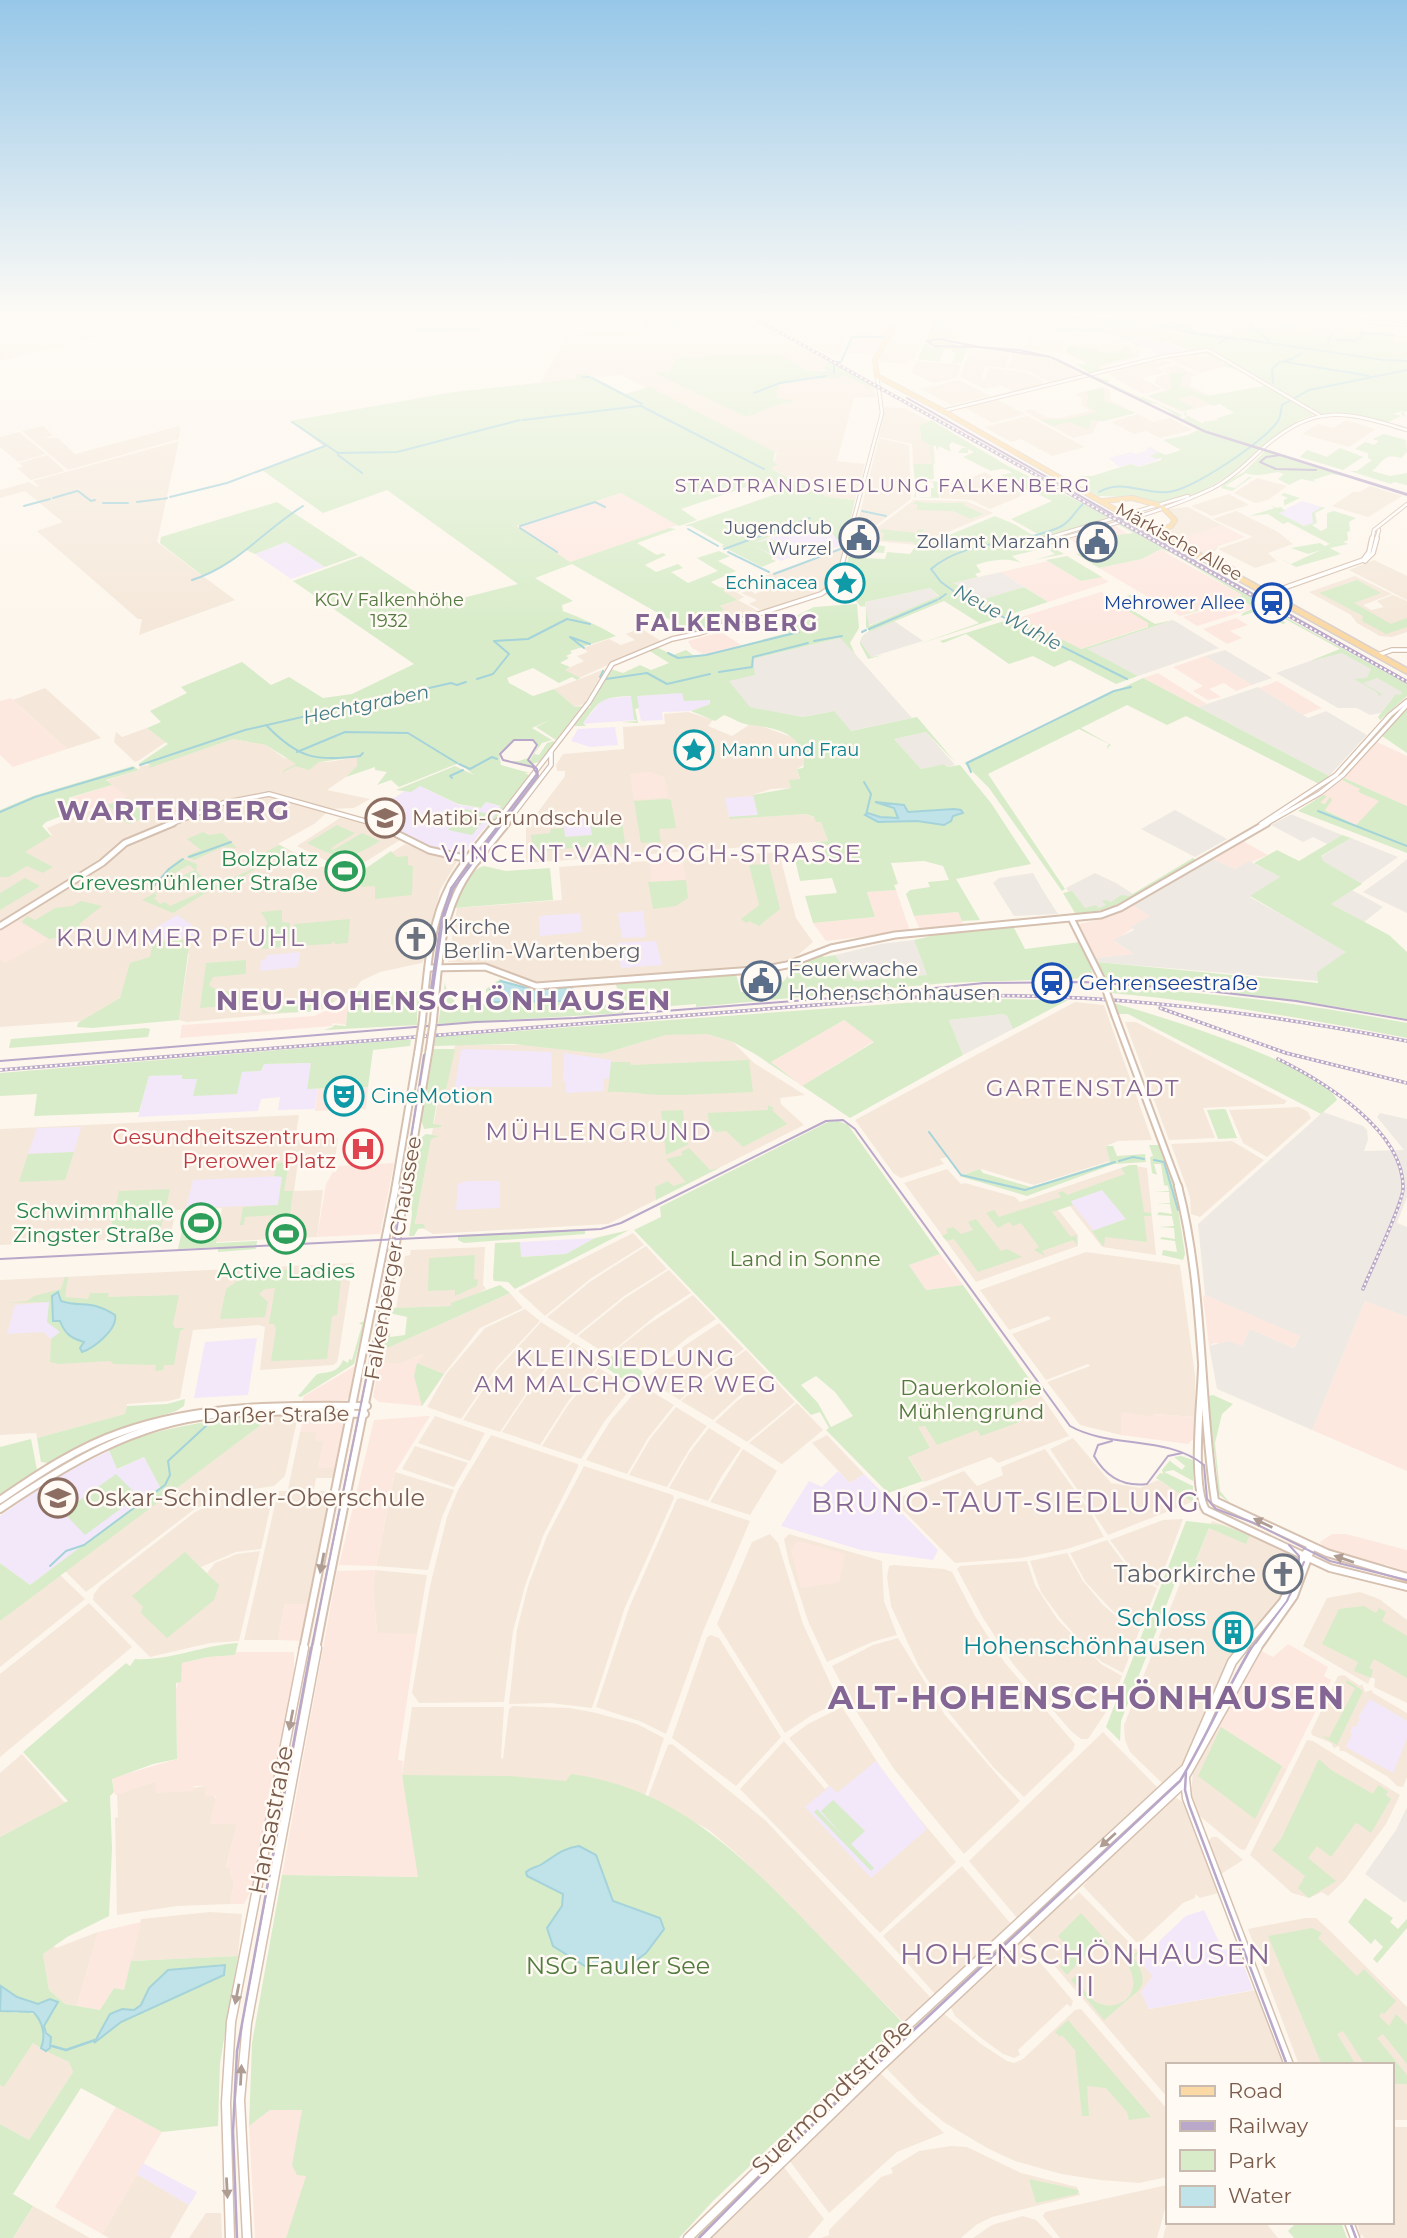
<svg xmlns="http://www.w3.org/2000/svg" width="1407" height="2238" font-family="Montserrat,sans-serif">
<rect width="100%" height="100%" fill="#fdf6ec"/>
<!-- residential -->
<g fill="#f5e8da">
<path d="M38,316h102l4,10 -144,35v-37z"/>
<path d="M903,316l32,4 -5,15 -9,1 3,1 -10,21 -9,6 -28,-2 15,-27 5,-1 7,-15z"/>
<path d="M977,316h66l-24,18 -53,-4 -16,2z"/>
<path d="M1269,316h138v27l-14,-2 1,-6 -83,-7 -1,4 -16,-2 2,-5 -16,-3z"/>
<path d="M849,320l-5,7 11,3h22l5,-10 14,1 -10,16h-37l-9,17 -17,-2 -44,-24 -2,-5z"/>
<path d="M764,324l65,36 -4,9 3,1 -20,1 -29,-17 -73,1 -2,4 -26,-2 -9,15 -11,1 114,32 19,-2 1,-3 -16,-2 3,-14 25,-5 37,-1 1,-3 30,11 5,11 -23,1 -17,63 28,3 -4,15 -35,-1 6,3 27,3 -4,16 -27,-3 -52,-26 -5,-3 6,-3 -4,-2 4,-10 -156,-78 -81,8 29,-49z"/>
<path d="M1073,334l40,3 28,12 -2,8 -43,11 -30,-15z"/>
<path d="M1027,336l37,4 -3,13 -38,-4z"/>
<path d="M970,349l40,4 -5,15 -20,-2 -4,13h4l4,-11 36,4 16,7 3,5 -30,8 -12,-7 -17,4 -17,-8 -8,-4z"/>
<path d="M1013,352l38,6 29,16 -30,8 -22,-11 -20,-3z"/>
<path d="M1191,354l7,3 11,-2 22,10 -31,8 -34,-15z"/>
<path d="M916,361l43,3 2,1 -4,13 -24,5 -21,-10z"/>
<path d="M1167,361l5,2 -15,5 7,5 -23,5 21,11 -19,5 -35,-20 40,-12z"/>
<path d="M1176,365l21,10 -6,2 -1,9 20,10 4,8 -33,8 -34,-16 19,-6 -11,-7 1,-6 12,-3 -7,-5z"/>
<path d="M959,380l31,16 -38,9 -31,-16z"/>
<path d="M1103,387l7,3v10l25,13 -37,9 -5,11 -20,5 -49,-27 7,-2 16,8 11,1 32,-7 -9,-6 1,-7 -6,-4z"/>
<path d="M996,399l29,15 -33,9 -28,-16z"/>
<path d="M885,407l20,1 24,13 -9,6 1,13 13,5 1,19h-22l-1,-20 -33,-7z"/>
<path d="M1138,414l15,8 17,-4 23,12 -33,8 -14,-7 -12,3 -23,-12z"/>
<path d="M1028,416l57,31 -33,9 -31,-17 -10,3 -27,-15z"/>
<path d="M1346,420l30,9 -27,18 -47,-13 16,-10 15,4z"/>
<path d="M43,426l10,9 -8,3h13l17,16 104,-28 1,3 -1,10 -111,31 -46,-39z"/>
<path d="M19,432l27,22 -28,8 -18,-15v-10z"/>
<path d="M879,438l30,7 2,54 -40,30 -14,-4z"/>
<path d="M179,441l-22,101 78,58 -96,35 3,-16h-4l-101,-88 26,-9 -38,-31 -25,7v-8l29,-8 8,5 2,-1 -6,-5z"/>
<path d="M47,455l18,16 -34,9 -14,-12 6,-1 -4,-4z"/>
<path d="M985,472l34,20 2,4 -31,13 -19,-9 -31,-2 -1,-15h19z"/>
<path d="M1257,478l30,8 -19,14 -13,3 -21,-10z"/>
<path d="M1370,486l32,10 -34,21 -36,-11 21,-14h7z"/>
<path d="M1229,494l20,11 -37,11 -21,-10z"/>
<path d="M914,500l52,1 27,12 -76,32 -42,-4 3,-14z"/>
<path d="M1188,507l56,30 -26,9 -2,4 -5,3 30,17 10,-1 -16,2 -71,-39 11,-14 -8,-9z"/>
<path d="M1236,511l42,21 15,12 -25,9 9,8 -22,7 -37,-19 35,-12 -40,-18z"/>
<path d="M844,548l-9,33 -21,14 -51,16 -14,-7 8,-4 -16,-7 9,-3 5,4 15,-7 -10,2 -7,-5 -15,8 -6,-5z"/>
<path d="M1374,560l33,16v24l-58,-30z"/>
<path d="M1355,576l37,18 -29,11 8,5 13,-3 -7,-6 16,-6 14,6v31l-15,5 -12,-1 -23,-13 -6,-8 -42,-23z"/>
<path d="M731,589l13,8 -6,3 22,12 -34,11 -14,-9 11,-4 -4,-3 17,-7 -13,-9z"/>
<path d="M640,628l21,13 -82,37 -15,-8 20,-9 -7,-5 11,-4 -5,-4 26,-9 12,6 14,-5 -9,-6z"/>
<path d="M605,669l-21,35 -9,3 -21,-18z"/>
<path d="M45,688l56,50 -34,11 -54,-49z"/>
<path d="M688,712l25,8 -5,6 24,10 17,-11 7,-1 41,15 8,25 -8,5 3,11 -9,8 -20,1 -18,6 6,22 47,-3 15,7 7,20 -302,22v-35l39,-52v-5h-8l-1,-6 7,-11 61,-5 -1,-22 42,-3 -1,-10z"/>
<path d="M147,728l19,14 -28,19 -3,1 -21,-20 2,-10 6,5z"/>
<path d="M233,739l33,6 18,13 44,4 30,-5 -1,9 -4,6 -26,18 43,9 -16,9 -23,1 -17,15 -36,20 10,5 33,18 36,-2 9,4 39,-25 33,12 20,4 -18,30 -14,67 -4,6 -42,9 -19,9 -5,7 -35,22 -134,12 -8,-2 10,-67 -67,41 -4,6 -33,21 -85,6v-150h9l18,-11 26,1 -29,-15 28,-17 -5,-7 79,-32 -21,-15 34,-11 1,-4 16,-2z"/>
<path d="M340,818l26,5 34,17 -35,22 -5,-3 -33,2 -30,-15z"/>
<path d="M779,852l17,66 17,24 -16,14 -23,9 -234,17 -11,-1 -44,-17 -37,-2 9,-54 105,-8 -3,-33z"/>
<path d="M1075,1002l29,3 48,135 -34,1 -12,5 4,15 -76,24 -53,-16 -21,6 -13,-18 -7,2 4,5 -43,14 -7,-4 -39,-54z"/>
<path d="M1125,1022h11l151,79 -3,3 -81,4 12,30 -46,2z"/>
<path d="M690,1033l17,1 26,8 21,21 51,32 -25,3 1,6 23,21 -196,99 -175,10 -18,-10 24,-129h6l10,-50h75l72,9 64,-19z"/>
<path d="M1299,1107l9,5 3,6 -44,39 -24,-14 -14,-33z"/>
<path d="M299,1115l-4,25 43,-2 -3,22 -37,2 -4,29 29,-1 -6,47 -101,5 6,-34 -46,2 -6,27 -170,8v-116z"/>
<path d="M1232,1141l32,19 -64,57 -9,-3 -1,-17 -19,-53z"/>
<path d="M1130,1165l17,3 9,87 -54,-8 -32,-41 -12,4 20,25v11l-102,36 -72,-99 43,-14 14,15 4,-1 50,14 5,5z"/>
<path d="M633,1233l11,12 -54,34 -45,37 -27,-25z"/>
<path d="M646,1246l21,23 -43,27 -48,39 -29,-18 44,-36z"/>
<path d="M485,1247l-2,38 3,4 -24,12 -10,2 -1,3 -55,2 9,-52 5,-1 1,-5z"/>
<path d="M1086,1252l94,13 15,110v42l-41,-3 -1,3 -31,-4 -1,22 -41,-10 -33,-43 43,-16 -2,-2 -42,16 -34,-46 39,-15 -3,-3 -39,14 -29,-40z"/>
<path d="M353,1263l-14,90 -2,9 -4,3 -73,5 5,-43 -6,-2 -66,5 -13,68 -11,3 -42,3 -1,10 -89,24 -1,-5 -36,2v-155z"/>
<path d="M669,1270l22,23 -36,23 -47,39 -30,-19 47,-38z"/>
<path d="M510,1293l13,15 -43,20 -36,46 -27,-11 6,-9 -21,9h-23l2,-12z"/>
<path d="M693,1295l23,24 -29,19 -39,32 -32,-20 30,-24z"/>
<path d="M525,1309l15,12 -43,46 -36,52 -34,-12 19,-33 39,-46z"/>
<path d="M541,1322l30,19 -36,39 -35,52 -37,-12 33,-49z"/>
<path d="M719,1323l25,26 -40,28 -24,23 -34,-21 38,-33z"/>
<path d="M573,1342l30,19 -34,39 -29,45 -38,-13 32,-48z"/>
<path d="M746,1350l23,25 -30,21 -26,24 -32,-19 31,-27z"/>
<path d="M599,1368l32,20 -27,34 -23,37 -39,-13 26,-41z"/>
<path d="M771,1376l24,26 -48,40 -32,-20 22,-21z"/>
<path d="M641,1385l33,20 -26,33 -21,36 -41,-14 25,-40z"/>
<path d="M1040,1394l29,42 -71,27 -7,-6 -67,25 -16,-26 22,-8 -13,-21 7,-2 53,5 45,-10 -11,-15z"/>
<path d="M797,1403l26,27 -41,34 -33,-21z"/>
<path d="M676,1407l31,19 -17,22 -23,39 -38,-12 21,-36z"/>
<path d="M273,1416h25l-13,60 -11,10 -39,6 -39,16 -110,84 -21,-21z"/>
<path d="M435,1416l50,17 -15,28 -52,-18z"/>
<path d="M709,1428l32,20 -20,29 -13,24 -39,-13 21,-36z"/>
<path d="M300,1432h17l7,9 -6,27h18l-2,10h-18l-2,11h-26z"/>
<path d="M491,1435l87,29v3l-35,69 -18,50 -12,45 -9,71 -85,1 -7,-10 18,-107 17,-69 11,-27z"/>
<path d="M827,1435l37,39 -14,9 -38,-40z"/>
<path d="M1073,1438l38,45 29,5 18,-8 32,18 2,4 -84,33 -58,-86z"/>
<path d="M415,1446l53,17 -14,24 -52,-18z"/>
<path d="M743,1449l34,22 -27,44 -40,-13z"/>
<path d="M1045,1449l44,61 15,27 -37,12 -46,9 -66,5 -62,-63 71,-29 13,15 26,-11 -2,-8z"/>
<path d="M584,1466l89,29 1,3 -49,109 -33,101 -42,-5 -41,1 8,-74 11,-44 19,-50z"/>
<path d="M395,1472l59,18 -12,27 -14,53 -52,-4z"/>
<path d="M274,1491l-13,58 -25,3 -35,15 -16,-14 34,32 -12,-12 8,-10 22,-9 23,-3 -21,90 -29,2 -60,14 -57,-57 1,-6 6,-8 95,-74 34,-16z"/>
<path d="M278,1491h53l-22,113h-24l-7,36h-34z"/>
<path d="M681,1498l69,23 -46,108 -38,105 -24,-12 -46,-15 33,-99 48,-109z"/>
<path d="M1183,1519l-25,67 -24,-14 -24,-32 53,-20z"/>
<path d="M1212,1521l49,16 31,18 5,8 -20,42 -48,55 -45,104 -21,20 -33,-32 -5,-12 -1,-15 61,-154 14,2 3,-9 -6,-3z"/>
<path d="M770,1534l8,9 25,81 36,78 -27,13 -27,18 -68,-109 35,-82z"/>
<path d="M789,1534l93,27 2,40 13,34 -25,7 -45,20 -19,-41 -19,-59 -5,-23z"/>
<path d="M1107,1540l25,34 25,14 -16,39 -23,-11 -13,-13 -20,-22 -15,-28z"/>
<path d="M1067,1553l16,28 20,24 14,12 23,12 -17,44 -21,-11 -12,-10 -30,-34 -19,-26 -11,-31z"/>
<path d="M1027,1561l8,24 23,35 43,44 21,12 -14,33 -20,30h-7l-10,-8 -58,-67 -30,-46 -26,-49 3,-3z"/>
<path d="M894,1565l50,4 8,3 23,44 30,47 70,81 -2,6 -49,47 -30,-29 -45,-55 -31,-48 -27,-59 -4,-29 2,-11z"/>
<path d="M375,1570l52,5 -10,59h-40l-4,-46z"/>
<path d="M60,1575l25,24 -85,68v-46z"/>
<path d="M1360,1592l19,7 28,21v83l-33,-16 1,-8 -4,-2 -3,7 -65,-38 24,-48z"/>
<path d="M89,1603l43,44 -132,110v-83z"/>
<path d="M711,1635l8,3 62,99 -45,49 -64,-48 35,-101z"/>
<path d="M898,1638l47,77 75,86 -56,53 -70,-85 -40,-61 -22,-42 41,-21z"/>
<path d="M1344,1675l16,11 2,-2 3,8 7,-2 1,3 34,20v64l-4,10 -6,-1 -9,-9 -44,-26h-4l-1,-5 -5,2 -3,-5 -19,-8 -1,-3 27,-56z"/>
<path d="M512,1706l57,2 23,4 45,12 27,14 -19,58 -26,-11 -217,-10 10,-68h92l-3,51 2,1 6,-50z"/>
<path d="M842,1707l52,81 62,74 -76,71 -140,-144 44,-48 41,48 4,-3 -40,-48 19,-14z"/>
<path d="M1216,1724l71,45 -42,81 -5,-1 -43,-35 -6,-19 2,-24z"/>
<path d="M1103,1732l56,57 -142,129 -48,-57z"/>
<path d="M1307,1740l6,1 87,54 -14,29 -42,57 -16,15 -6,-4 -13,6 -17,-5 -42,-38z"/>
<path d="M672,1744l94,77 164,176v3l-25,24 -166,-168 -30,-26 -61,-33 20,-52z"/>
<path d="M22,1754l43,49 -65,34v-64z"/>
<path d="M156,1781v12l50,-7 31,39 -11,42 5,1 -1,5 4,10 -4,21 -53,2 -60,9 -2,-97 3,-1 -1,-23z"/>
<path d="M1176,1798l9,5 33,90 -18,5 -5,-4v4l-12,5 -42,39h-5l-53,-56 4,-4 -2,-3 81,-75z"/>
<path d="M1212,1837h5l26,23 -22,14 -13,-33z"/>
<path d="M962,1866l49,58 -75,71 -53,-59z"/>
<path d="M1079,1892l52,52v4l18,3 -10,9 14,16 -12,16 8,17 107,-19 28,75h-117v32l-139,-162 39,-39 4,4z"/>
<path d="M210,1912l32,2 -4,42 -107,5 10,-42z"/>
<path d="M1305,1918h11l13,12 78,77v113h-16v-55h-92l-51,-136z"/>
<path d="M98,1932l-21,74 -12,-2 -16,-14 -6,-36 11,-8 2,2z"/>
<path d="M1021,1940l52,61 -2,6 -4,-3 -49,46 2,5 -6,3 -11,-4 -22,-16 -26,-22 -5,-10z"/>
<path d="M1081,2009l86,100v68l-28,6 -39,-3 -39,-6 -46,-13 -26,-12 -44,-26 -26,-21 -32,-33 1,-6 55,-50 38,31 26,17 7,2 9,-4 52,-49z"/>
<path d="M33,2043l36,19 4,10 -44,68 -29,-16v-39l4,2z"/>
<path d="M880,2073l64,60 -47,19 -68,61 -40,-53z"/>
<path d="M1391,2127h16v111h-43l-2,-4 -2,3 -3,-15h34z"/>
<path d="M951,2146l16,1 54,26 56,14 3,8 -88,22 -16,8 -15,13h-140l8,-3v-5l52,-53 12,-4 -2,-5 28,-17z"/>
<path d="M783,2166l41,53 -16,19h-100z"/>
<path d="M137,2174l52,31 -19,33h-61l-7,-4z"/>
<path d="M1167,2185v17l-10,36h-97l-17,-22 2,-4z"/>
<path d="M33,2206l57,32h-77z"/>
<path d="M206,2213h15l1,25h-33z"/>
<path d="M1023,2216l13,4 17,18h-80l19,-13z"/>
<path d="M1167,2222h98l13,16h-115z"/>
</g>
<!-- commercial -->
<g fill="#fde8e0">
<path d="M853,337h33l-10,17 -31,-1z"/>
<path d="M621,493l57,32 -108,37 -55,-35z"/>
<path d="M1114,525l14,9 -19,5 4,4 -26,6 -20,-11z"/>
<path d="M1222,525l23,12 -27,9 -11,7 -28,-14z"/>
<path d="M1161,549l9,6 72,40 -62,21 -81,-48 43,-9z"/>
<path d="M1048,561l33,20 20,-4 8,5 -61,20 -47,-30z"/>
<path d="M1101,592l54,32 -75,25 -62,-31z"/>
<path d="M1239,599l15,9 -57,18 -14,-9z"/>
<path d="M1236,618l12,7 -18,6 12,7 -15,6 -24,-15z"/>
<path d="M721,632l20,13 -36,10 -13,-7 -4,-7z"/>
<path d="M1205,656l47,29 -16,6 -12,-8 -15,6 12,8 -13,3 -15,-9 10,-5 -30,-19z"/>
<path d="M1158,673l49,31 -9,3 -55,-29z"/>
<path d="M1277,681l45,27 -19,7 -44,-27z"/>
<path d="M11,698l17,16 39,35 -54,18 -13,-12v-54z"/>
<path d="M1377,742l30,14v50l-63,-28z"/>
<path d="M650,772l14,5 4,20 -34,3 -4,-26z"/>
<path d="M1342,780l19,9 -3,3 22,9 -24,24 -30,-15 -12,-10z"/>
<path d="M112,785l15,11 -45,16 -15,-13z"/>
<path d="M1243,841l25,14 -33,14 -22,-10z"/>
<path d="M682,859l4,21 -35,2 -1,-20z"/>
<path d="M896,890l14,41 -84,10 -13,-18 62,-6 -8,-25z"/>
<path d="M1133,905l18,11 -37,25 21,13 -39,4 -17,-34 31,-7z"/>
<path d="M958,912l6,14 -44,4 -6,-14z"/>
<path d="M15,920l34,19 -44,24 -5,-3v-31z"/>
<path d="M348,1001l-2,24 -13,-2 -1,3 -152,12 2,-13 132,-9z"/>
<path d="M844,1020l30,21 -72,45 -31,-24z"/>
<path d="M368,1087l-2,22 -51,2 3,-22z"/>
<path d="M394,1163l-14,71 -63,3 9,-53 7,-12h3l1,-6z"/>
<path d="M940,1254l23,31 -37,5 -17,-25z"/>
<path d="M1205,1295l95,40 -6,13 -44,-19 -8,17 -28,-3 -5,3 -6,-49z"/>
<path d="M1365,1301l42,16v154l-95,-41z"/>
<path d="M425,1353l-8,10 27,11 -22,32 -43,-4 -6,-5 6,-34h23z"/>
<path d="M355,1366l-6,32 -3,2 -44,2 2,-6z"/>
<path d="M1121,1412l32,5v-3l42,3v20l-7,7 -67,-9z"/>
<path d="M427,1416h3l-35,56 -19,94 -37,-1 35,-145z"/>
<path d="M306,1417l37,1 3,4 -10,46h-18l6,-27h-9l2,-9h-17l3,-12z"/>
<path d="M1332,1534h14l61,16v22l-22,-8 -1,3 -19,-5 -43,-16 -2,-4z"/>
<path d="M798,1541l47,13 -6,28 -38,6 -10,-38z"/>
<path d="M375,1570l-2,18 4,45 40,1 -19,126 5,1 -1,14 17,102 -137,-2 55,-304z"/>
<path d="M285,1604h23l-6,37 -24,-1z"/>
<path d="M1288,1644l40,23 -4,9 7,4 -44,89 -71,-45 42,-75 15,8z"/>
<path d="M236,1652h58v23l-41,212 -9,17h-14l4,-21 -4,-10 1,-5h-5l11,-44h-27l6,-28h-11l1,-10h-12l-1,5 -37,2v-12l-41,14 -3,-17 65,-19 -1,-69 6,-27 26,-6 27,-2z"/>
<path d="M141,1922l-17,69 -10,-3 -14,22 -23,-4 21,-74z"/>
<path d="M116,2107l46,25 -60,102 -47,-27z"/>
<path d="M302,2109l-5,66h9l-2,14 -18,49h-31l-6,-112 21,-16z"/>
</g>
<!-- industrial -->
<g fill="#efe9e4">
<path d="M1001,572l23,15 -40,12 -32,-16z"/>
<path d="M930,588l9,9 -72,29 -2,-24z"/>
<path d="M1173,620l46,28 -81,28 -52,-27z"/>
<path d="M894,621l29,20 -52,16 -11,-16 6,-8z"/>
<path d="M841,638l71,80 -62,13 -17,-20 -30,6 -54,-10 -21,-27 26,-5 -2,-16z"/>
<path d="M1225,650l47,28 -20,7 -47,-29z"/>
<path d="M1341,650l44,24 -8,4 26,14 -3,4 -4,-1 -15,18 -11,2 -13,-7h-19l-62,-35z"/>
<path d="M1258,687l50,31 18,-7 41,24 -38,41 -131,-69z"/>
<path d="M926,732l29,33 -8,2 -3,-3 -23,5 -27,-30z"/>
<path d="M1175,810l52,29 -32,18 -54,-28z"/>
<path d="M1290,815h3l49,20 -15,9 -14,-7 -10,5 -32,-17z"/>
<path d="M1351,838l47,19 -46,33 31,17 -19,15 -33,-18 20,-13 -45,-25z"/>
<path d="M1213,859l22,10 14,-8 31,16 -30,20 97,55 -29,20v9l-221,-19 -2,-4 39,-4 -21,-14 21,-10 -3,-3 19,-11 -17,-11z"/>
<path d="M1407,859v54l-44,-21 31,-22z"/>
<path d="M1033,873l9,16 16,25 -44,2 -21,-33 6,-5z"/>
<path d="M1095,873l21,10 17,11 -20,11 -19,6 -15,-4 -13,-19z"/>
<path d="M914,940l13,35 -73,6 -19,-26 46,-11z"/>
<path d="M1003,1014l4,2 6,13 -50,26 -14,-35z"/>
<path d="M1323,1112l40,14 4,4 1,10 -4,11 40,-1 -27,-33 3,-4 27,6v78l-10,26 10,4v90l-42,-16 -53,129 -95,-41 -8,-43 19,-5 14,5 8,-17 44,19 6,-12 -95,-41 -7,-71z"/>
<path d="M1407,1807v93l-2,3 -40,-29 31,-44z"/>
</g>
<!-- education -->
<g fill="#f3e8fa">
<path d="M1143,336l15,6 -2,2 13,-3 23,11 -30,4 -34,-17z"/>
<path d="M1150,447l18,9 -29,11 -8,-3 -12,3 -10,-9 22,-6 5,2 12,-4 -2,-2z"/>
<path d="M1302,501l20,6 -9,6v10l-3,2 5,3 -4,1 -33,-16z"/>
<path d="M805,527l24,4 8,8h9l-1,5 -38,14 -8,-4 -18,7 -30,-17z"/>
<path d="M287,542l38,25 -34,12 -36,-25z"/>
<path d="M708,691l2,13 -19,7 -29,1 1,8 -22,1 -5,-25z"/>
<path d="M633,696l4,24 -55,4 21,-25z"/>
<path d="M615,727l3,18 -28,2 -19,-6 7,-12z"/>
<path d="M420,786l39,19 22,3 5,-6 16,5 -40,48 -32,-8 -61,-32 37,-25 5,1z"/>
<path d="M753,796l5,19 -29,2 -4,-19z"/>
<path d="M589,815l4,20 -28,2 -2,-19z"/>
<path d="M643,911l3,26 -24,1 -4,-25z"/>
<path d="M580,913l2,19 -42,4 -1,-20z"/>
<path d="M177,915l15,10 3,11 -44,4 -1,-9z"/>
<path d="M656,941l6,24 -41,3 -4,-25z"/>
<path d="M300,952l-2,15 -38,4 1,-11 5,-1 1,-4z"/>
<path d="M463,1049l88,3 1,35h-89l-1,7h-8l7,-44z"/>
<path d="M564,1053l47,7v18l-8,1 1,12 -38,2v-11l-3,-1z"/>
<path d="M312,1063l-5,26h11l-3,20 -37,1 2,-13 -19,2 -3,12 -120,6 11,-41 112,-5 3,-7z"/>
<path d="M81,1127l-7,25 -46,2 9,-26z"/>
<path d="M282,1176l-4,29 -92,3 7,-28z"/>
<path d="M467,1181h33v27l-44,2 2,-26z"/>
<path d="M1102,1190l24,29 -32,12 -24,-30z"/>
<path d="M595,1238l-29,16 -46,3v-15z"/>
<path d="M49,1302l11,30 -9,7 -8,-7 -36,2 8,-29z"/>
<path d="M257,1338l-9,57 -54,3 11,-56z"/>
<path d="M109,1451l9,18 26,-12 16,30 -130,98 -30,-22v-47l57,-40z"/>
<path d="M838,1471l12,12 14,-9 74,76 -5,10 -72,-10 -80,-24 28,-45 13,6z"/>
<path d="M1370,1699l37,22v17l-14,35 -47,-26 6,-13 -2,-2 3,-6 3,1 4,-9 -2,-1z"/>
<path d="M876,1761l51,68 -56,49 -66,-71 25,-21 7,7z"/>
<path d="M1204,1910l19,40 14,-3 16,43 -104,19 -8,-17 12,-16 -14,-16 47,-44z"/>
<path d="M143,2163l54,29 -5,9 -3,4 -52,-31z"/>
</g>
<!-- green -->
<g fill="#d8ecc9" fill-rule="evenodd">
<path d="M413,316l67,2 2,12 -67,1 -20,-12z"/>
<path d="M639,316h90l14,7 -24,2 -3,-6 -37,3 1,5 -57,3 -2,-3 24,1z"/>
<path d="M916,316h59l-29,17 13,-1 -2,8 -14,-2 -1,2 15,5 -8,1h24l-6,4 -6,13h-9l4,-10 -4,-1v-3h-8l-5,13 -21,-3 9,-22 9,-2h-8h2l5,-15h-13z"/>
<path d="M1046,316l87,5 6,-3 55,7v6l21,4 17,-1v-11l-38,-4 1,-3 46,3 4,-3h24l11,6 16,2 -2,6 15,2 2,-4 19,2 1,-3 12,1 2,4 49,3v6l13,2v16l-8,1 8,2v7l-10,4 10,-3v41l-4,2 4,4 -6,-2 1,-4 -9,3 8,2 -15,7 -47,-9h-21l-112,-67 -14,5 -23,-11 -12,3 -14,-8 -15,3 14,7 -2,1 -28,-13 -81,-6z"/>
<path d="M1068,346l30,3 -1,3 19,1 10,-7 4,2v6l5,2 -37,9 3,4 39,-8 -51,12 -13,-9 11,1 -3,-2 3,-2 -21,-8z"/>
<path d="M1209,352l105,63 -15,5 -57,48 -43,25 -39,10 -23,-6 -39,-1 -16,-9 6,-6 -8,-5h12l39,-12 8,3 22,-7 1,-3 -6,2 -6,-3 8,-3 -10,-5 17,7 16,-5 -18,-10 25,-5 10,-5 -35,-18 37,17 -36,-18 12,4 -19,-11 -9,-1 -55,-27 18,5 -4,1 42,19 -8,-4h2l39,18 -2,2 3,2 4,-2 -4,-4 4,-1 -1,3 18,9 -1,-2 15,-2 -1,-2 17,-5 -14,-9 -7,2 -21,-11 -15,4 17,9 -10,3 -36,-15 23,-6 -1,-16 18,-2 -5,4 -3,10 27,10 57,-10 -23,-15 -18,-5 4,-3 -16,-4 4,-1 -10,-4 -8,1 1,2 -7,-3z"/>
<path d="M779,354l29,17h19l-3,-2 5,-9 47,26v3l-34,-14 -1,3 -37,1 -25,5 -3,14 16,2 -1,3c-17,0 -28,9 -45,14l-91,-44 14,-1 9,-15 26,2 2,-4z"/>
<path d="M588,373l-1,4h6l32,17 24,-7 126,65 -2,10 5,3 -7,3 6,4 51,25 27,3 -9,39h-10c-13,-27 -62,-3 -82,4l17,-4 16,8 -12,5 -7,-2 11,8 -27,-14 22,13 -3,2 5,2 -14,6 -41,-21 3,-1 -33,-19h-7l95,-33 -16,-9 -2,-4 -3,3 -77,26 16,11 -18,6 -58,-33 -105,33 54,36 99,-34 7,1 -39,14 20,12 6,-2 3,2 -21,10 11,7 22,-8 5,4 -12,4 17,11 30,-12 -21,-13 22,-7 11,5 -12,5 18,10 -25,11 8,5 11,2 -7,2 14,9 -17,6 4,4 -11,4 13,9 -33,10 -121,-69 -37,14 38,23 -11,4 1,6c19,7 36,15 53,25l-46,15 2,2 -6,3 3,2 -9,5 10,4 -5,3 15,8 -3,2 -5,-3 -13,6 -26,-15 -26,10 2,5 24,13 21,-7 21,18 7,-1 -26,34 -20,-13 16,-8 -20,9 20,12 -10,3 -8,11 5,1 8,-12 7,-2 1,2 -16,19 -8,2 1,2 -25,-5h12l9,-3 1,4 9,-16 -6,-7h-17l-16,14 2,12 29,8h-5l4,2 -4,7 -48,59 24,-35 -15,-4 -5,6 -23,-4 -38,-18 -9,6 -15,-2 59,-24 19,9 -15,-12 -60,24 -8,-7 -14,5 10,-13 -12,-2v-3l-29,10 11,-11v-9l-38,5 -10,8 -14,-4 -10,5 -2,4 1,-5 12,-6 -30,-19 -33,-6 -87,30 5,-3 -4,-3 -9,1 30,-20 -21,-16 14,-6 -11,-11 37,-18 -6,-6 61,-25 29,23 18,-8 34,21 29,-4 62,-30 -121,-83 68,-25 74,49 83,-21 -131,-94 -64,23 -61,-43 63,-23 -35,-26 164,-29 122,-13 -1,-4z"/>
<path d="M1101,388l3,2v11l31,12 -32,8 -11,-1 -4,9 -19,-7 -17,4 -12,-6 28,-1 30,-7 -12,-7 3,-9 -4,-4z"/>
<path d="M931,420l77,46 104,52 -69,19 -32,-18 41,-18 -14,-7 -7,1 2,-2 -32,-18 11,-2c-7,-6 -13,-4 -21,-2l-28,-14 11,-5 -6,-3v4h-10l4,-5h5l-15,-6 -3,3 2,7 -12,-6 -2,5 -1,-5 -4,-1 2,34 -11,1 15,2 1,16 -25,-1 2,-7v7h15v-9h3l-1,-6 -18,-1 -2,-17h19l-2,-19 -9,-5 -1,-14z"/>
<path d="M1384,434l22,6 1,12 -6,6c-19,-5 -17,4 -29,13l18,5 17,-3v12l-13,-3 -3,2 -41,-13h7l15,-11 -4,-2v-5l-13,-4 10,-7 9,3 5,-4 -7,-2z"/>
<path d="M1340,448l23,9 -20,13 -43,-13 7,-7 20,7z"/>
<path d="M1266,450h4l84,28 -23,-4 -18,6 4,2 -16,-3 -12,6 -11,-6 6,-5 -6,-2c-13,2 -22,5 -32,1l-21,13 10,2 14,-11h3l-20,14 -11,-3 3,-5 20,-11z"/>
<path d="M1284,493l16,5 -19,9 4,4 -6,2 25,13 9,-3 -1,-10 10,-6 3,1 -10,5 2,10 -5,2 9,6 6,-3v-15l7,-2 22,7 -7,4 1,9 -3,1 1,8 -5,2 5,2 -18,4 11,6 -45,13 -23,-12 18,9 30,-14 -13,4 -17,-6 29,-5 5,3 5,-2 -42,-22 -5,2 -15,-10 -19,2 26,-8 -5,-3 7,3 7,-2v-6l4,-2 -7,-3z"/>
<path d="M916,501l9,2h40l-2,2 20,9 -13,5 -17,-8 -36,-1v-6h-4z"/>
<path d="M277,502l81,53 -33,12 -39,-25 -31,12 -9,-4 -18,13 -25,13 -43,-33 1,-6z"/>
<path d="M995,516l21,9 48,29 -30,6 21,-6 -9,-6 -34,8 9,7c-13,-6 -32,-3 -45,2l5,7 -6,2 3,3 -25,6 31,16 40,-12 24,15 -129,42 60,-21 -35,-22 -78,32 -6,8 11,16 12,-2 -15,4 -8,-15c0,-7 5,-10 9,-13l-3,-4v-18l3,17 70,-30 -9,-8 -65,14v5l-17,-19 15,17 1,2 -4,-1 -18,-23 10,-40 33,3 -1,7 -17,-1 -1,6 19,1 2,-7 23,2 6,-8 -3,-4 -31,-2 2,-7 -4,-1 1,-3 35,4 2,-3 7,-1 -5,4 8,4 -10,4 2,2 10,-4 1,-4 5,3 8,-2 -28,10 4,1z"/>
<path d="M1121,523l140,79 -2,1 8,4 140,77v12l-27,24 -2,-3 18,-23 4,1 2,-3 -25,-14 -14,5 19,11 -3,2 -2,-4 -23,-13 13,-1 4,-9 -29,-16 -32,8 30,-12 -73,-40 -3,1 22,13 -3,1 -25,-13 -17,5 2,-3 11,-5 -14,-9 -60,17 62,-21 -69,-41 -12,-5 -19,10 -43,9 -23,-14 40,-9 -12,-8 29,-4 -16,-9z"/>
<path d="M1067,556l35,21 -21,4 -35,-21z"/>
<path d="M1357,580l24,13 -27,10 37,21 16,-6v9l-21,7 -24,-13 1,-5 -44,-23z"/>
<path d="M1130,595l10,5 -15,6 30,18 18,-4 -86,29 51,27 -22,8 -46,-24 -16,7 -21,-11 -24,8 -43,-30 -23,9 -3,-2 77,-24 64,32 67,-22v-4l-35,-21z"/>
<path d="M857,604l2,24 -9,15 5,11 -15,-16 -87,21 2,16 -26,6 21,26 53,10 31,-6 17,20 66,-14 39,46 -30,-31 -32,7 27,30 23,-5 3,3 13,-2 31,38 40,61 -75,15 24,41 -18,1 -4,-9 -44,4 -8,-22 4,-4 20,-3 -2,-5 21,-2 -6,-14 -19,-5 -33,2 7,21 -4,1 2,5 -29,2 8,25 -62,6 -8,-27 32,-3 -5,-15 -32,3 -5,-22 31,-2 -2,-9 11,1 -9,-4h-9l-1,-3 12,-1 -7,-19h-5l-2,-5 -8,-3 -76,5 -1,-2 29,-2 -5,-20 38,-7 -2,-8 11,-1 -3,-10 6,-1c2,-5 1,-9 -1,-16 -6,-21 -32,-25 -51,-27 -8,0 -19,-7 -27,-10l-9,6 -24,-10 19,-7v-4l-26,1 -2,-8 -45,3 2,12 -4,1 3,14 -17,-1 16,-1 -3,-2 -3,-23c-30,1 -31,4 -48,27l3,3h-12l13,-18 4,-1 -2,-1 22,-37 12,4 17,-8 11,5 18,-7 -21,-13 8,-3 17,8 13,-5 7,5h12l82,-22 -11,-7 38,-19z"/>
<path d="M1143,678l186,98 -10,8 -133,-68 -19,9 -40,-20 -46,23 30,17 -3,2 1,3 12,1 -12,-1 -2,-3 2,-3 -30,-15 -91,45 77,115 -3,2 -73,-103 -25,-25z"/>
<path d="M1407,708v45l-25,-17z"/>
<path d="M133,766l6,4 -33,10 6,5 -44,13 12,11 -34,13 -4,4 9,10 -26,16 28,15 -10,6 -16,-7 -18,11h-9v-67l33,-14z"/>
<path d="M1344,778l63,28v47l-109,-42 25,-16 4,1 -7,7 5,1 5,-7 2,3 -7,10 31,15 23,-24 -21,-9 2,-3 -18,-9z"/>
<path d="M128,798l19,19 -19,7 -20,-19z"/>
<path d="M666,799l5,1 5,28 -17,1 2,13 -20,1 -7,-42z"/>
<path d="M465,809l24,5 -17,21 -24,-5z"/>
<path d="M622,821l3,22 -93,9 -1,-17 19,-2 1,-4 13,-1 1,9 27,-2 -2,-12z"/>
<path d="M337,825l18,8 -24,15 2,2 29,-17 18,8c-32,20 -40,19 -73,2z"/>
<path d="M203,832l6,3 13,-2 15,15 -14,-1 -29,13 -8,-4 15,-6 -14,-11z"/>
<path d="M1342,835l9,3 -30,18 2,5 39,23 -31,20 58,31 18,17v67c-100,-19 -200,-30 -301,-37l-9,-20 221,21 -1,-11 29,-20 -96,-56 30,-19 -26,-14 23,-13 22,11z"/>
<path d="M279,845l8,4 -54,34 -26,9 -34,21 -31,-13 16,-9 11,-18 -3,-3 15,-12 16,6 -1,7 9,8 -18,8 -10,-9 18,-8 -6,-5 -18,10 5,4 -10,4 -11,11 2,2 -3,2 6,6 5,-2 5,4 78,-35 18,-11 -6,-5z"/>
<path d="M391,851l5,6 12,-1v9l5,1 -1,29 -37,4v-13l-14,1 1,-16z"/>
<path d="M1193,858l3,2c-36,21 -74,49 -116,55l-5,-2 -12,-20 9,-2 13,17 11,-3 3,3 7,-3 -4,-4 4,-1 5,2 10,-7 8,1z"/>
<path d="M769,864l11,45 -21,17 -10,-5 -3,2 -5,-4 18,-14 -10,-40z"/>
<path d="M484,866l22,5 44,-3 3,32 -98,8c0,-14 16,-39 29,-42z"/>
<path d="M25,878l15,8 -40,24v-17z"/>
<path d="M686,880l2,18 -12,8 -23,3 -5,-27z"/>
<path d="M81,901l21,5 -23,18 2,3 -18,10 -14,2 -27,-17 5,-6 8,4 20,-12 17,-2z"/>
<path d="M282,910v12l8,1 -2,23 -26,3 5,-27 -6,-10z"/>
<path d="M350,919l-2,24 -13,1 -1,-3 -3,3 -41,2 1,-17 4,-5z"/>
<path d="M1006,928h8l11,21 55,-7 10,19 3,17 -147,5 -250,24v-3l-73,6 1,3 -186,11 7,-41 3,13 6,4 1,6 31,-2v-15l14,-10 3,1 -14,11 1,9 4,3 84,-4v7l42,-2 -4,-20 120,-10 5,18 33,-5 10,-6 11,-16 26,-11 3,3 11,-2 19,26 73,-6 -13,-35 26,-6z"/>
<path d="M190,939l-11,81 -87,8 -15,-1 1,-4 42,-25 10,-35 20,-6 3,-15z"/>
<path d="M246,960v14l-33,3 -4,8 6,4v3l34,-2v14l-49,4 6,-45z"/>
<path d="M1109,988c101,3 199,16 298,35v15c-98,-19 -196,-36 -296,-45z"/>
<path d="M363,989l2,5 58,-3 -1,6h-9l9,2 -5,12v14l-93,5 9,-3 1,-2 12,1 2,-24 6,2 6,-4 -9,-5z"/>
<path d="M331,999l4,2 -26,11 -47,1 1,-7 35,-1 21,-5 3,4 1,-4z"/>
<path d="M994,999l74,1 -55,29 -6,-13 -4,-2 -54,6 14,35 -113,63 -95,-64 -22,-12 -26,-8 -41,1 -64,19 -89,-10 -79,2 2,-9 482,-35zM844,1020l30,22 -72,44 -31,-24z"/>
<path d="M1113,1003c39,10 212,64 224,97l-16,14 -193,-100h-11z"/>
<path d="M146,1028l4,1 -2,8 -139,11 2,-9z"/>
<path d="M400,1040h11l-1,6 -37,4 -5,37 -61,2 4,-26 -47,1 -3,7 -19,1 -5,22 -44,2 4,-17h-15v-4l-33,1 -10,36 -105,4 3,-22 -37,2v-23z"/>
<path d="M434,1049h21l-10,46h-7l-5,29 8,1v2l-17,2 -3,-10z"/>
<path d="M749,1060l4,32c-30,1 -60,3 -90,3 -19,0 -35,-4 -55,-3l3,-30h19l1,3z"/>
<path d="M768,1105l6,3 -2,2 15,14 -44,23 -17,-16 -10,1 -7,-7 -1,-12 60,-3z"/>
<path d="M1224,1109l2,1 11,28 -19,1 -11,-29z"/>
<path d="M683,1110l3,31 3,3 -23,11 -5,-44z"/>
<path d="M838,1121l10,4 92,129 -31,11 17,25 37,-5 77,109 -29,11 11,16 -41,15 -4,-6 -40,15 -12,-19 -7,1 12,21 -22,9 15,24 -35,12 -62,-63 3,-2 -9,-16 -9,3 -177,-185 27,-13 -1,-10 168,-85zM816,1376l19,16 18,24 -22,11 -13,-24 -17,-18z"/>
<path d="M426,1134l13,2 -8,3 -16,85h9l1,4 -7,1 -4,7h-5l3,-22 -1,-18 10,-58z"/>
<path d="M1149,1145h10l16,45 10,64 -2,6 -21,-5 1,-5 14,2 -2,-11 -15,-2 2,-2 13,2 -1,-11 -15,-1 15,-1 -2,-10 -15,-1 2,-3 13,2 -2,-10 -14,-1h14l-1,-11 -15,-1h15l-1,-5 -4,-1 -3,-21h-7l3,11 -5,-2 -2,-16 3,-1z"/>
<path d="M1106,1146h7l4,10 28,-2 1,8 -32,2 -87,32 -68,-20 21,-7 3,4 48,14 79,-25z"/>
<path d="M689,1148l21,22 9,-2 -63,32 -1,-13 13,-6 5,5 13,-4 -20,-23 17,-4 -2,-3z"/>
<path d="M74,1152l-9,28 -46,2 9,-28z"/>
<path d="M289,1162l-5,29h9l-3,23 -45,3 -1,8h-4l3,-18 35,-2 4,-28 -8,-1 3,-13z"/>
<path d="M1130,1165h7l7,47 7,1v3h-7l3,26 -42,-5 -1,9 -2,-1 -10,-14 34,-12 -24,-29 -31,11 2,4 -21,7 19,25 5,-2 1,10 -4,-5 -31,11 3,5 -11,-6 5,-3 -18,-24 -8,3 -4,-4 -11,6 -12,-15 8,-3 5,7 62,-20 -3,-4 5,-2 4,4 58,-21 -4,-6z"/>
<path d="M170,1189l-11,47 -11,-1 1,-5 -39,2 9,-41z"/>
<path d="M976,1219l25,32 6,-2 15,8 -44,15 -24,-33 -7,2 -5,-5 6,-3 -2,-4 7,-2 8,7 12,-4 -5,-8z"/>
<path d="M186,1225l-1,5 34,-2 -3,15 41,-2 -1,8 -38,3v-5l-40,2 5,-23z"/>
<path d="M585,1229v5l-121,9 -6,-3v-5z"/>
<path d="M629,1230l-114,59 -7,-7 -14,-1 -1,-3 2,-35 25,-1 1,15 45,-3 29,-16z"/>
<path d="M475,1255l-1,24 4,1 -1,6 -22,10v-6l-27,1 1,-33z"/>
<path d="M289,1269l-1,5 54,-3 -5,44 -5,1 -5,43 -56,2 5,-32 -2,-5h-5l6,-36 -10,1 -6,5 9,8 -3,15 -45,2 6,-30 17,-12 38,-1 1,-6z"/>
<path d="M65,1277h3l-3,20 23,2 2,-6h19l-1,4 71,-2 -6,29 2,4h10l-5,3 -6,34h-10l-1,5 -8,1 1,-6 -42,-1 -4,-3 -51,3 -9,-2 1,-23 9,-7 -13,-10 2,-20 -43,1 21,-2 7,-5 27,-7z"/>
<path d="M500,1285l10,8 -129,58 4,-19 5,-1v6l15,-2 2,-18 -18,-4 2,-5 60,-2v-3z"/>
<path d="M365,1321l-11,43 -53,33 -3,-1 19,-22c11,-2 21,-1 26,-14l5,3 1,-4 3,1 10,-35 -3,-2z"/>
<path d="M618,1356l24,15 1,6c-12,13 -25,-2 -38,-10v-5l7,-6z"/>
<path d="M417,1363l27,11 -22,32 -8,-30z"/>
<path d="M1213,1395l20,9 -11,10 -7,29 5,48 10,12 -12,-9c-1,-33 -8,-64 -9,-98z"/>
<path d="M185,1399l-1,7 -8,5 -75,25 -53,27 -7,-1 -4,-24 88,-24 2,-8 40,-2z"/>
<path d="M273,1416l-273,205v-58l30,22 130,-98 -16,-30 -27,12 -9,-21c55,-21 107,-30 165,-32z"/>
<path d="M31,1439l6,31 -37,26v-49z"/>
<path d="M1181,1456l12,4v21l-20,-11 -9,2 29,14v16l-37,-24 4,-5 3,1 -1,-4 9,-11 -1,2 12,9 3,-4 4,3 -15,-12z"/>
<path d="M116,1474l22,22 -53,39 -22,-23z"/>
<path d="M1186,1521l35,4 29,10 -4,9 -37,-16 -13,32 2,2 -2,5 -15,1 -60,153 -1,20 -14,-14z"/>
<path d="M185,1552l34,33 -5,15 -47,38 -26,-25 2,-6 -11,-11z"/>
<path d="M1364,1606l12,7 3,-5 7,4 -4,9 25,15v42l-33,-19 -5,9 4,2 -2,8 -17,-7 4,-9 -36,-18 17,-35z"/>
<path d="M238,1643l-3,12 -27,2 -26,6 -1,19 -5,1v7l1,69 -24,5 -41,15 2,13 -4,4 2,52 -3,68 -42,21 -24,17 6,36 16,14 35,6 14,-22 10,2 7,-29 107,-5 -18,107 -2,63 -56,6 -81,-44 -68,106 20,12 -20,32h-13v-114l29,16 44,-68 -4,-10 -23,-11 6,-5 -8,-20 4,-8 -2,-18 -7,4 -22,-7 -17,-11v-149l68,-36 -45,-49 103,-89 4,3 5,-7c35,2 68,-14 103,-16z"/>
<path d="M1347,1680l16,11 -26,54 -17,-10 9,3 23,-44 3,-6 -9,-5z"/>
<path d="M1221,1727l61,39 -27,53 -57,-43z"/>
<path d="M1319,1759l12,11 42,24 5,-9 10,6 -2,4 5,4 -20,34 -14,-10 -2,1 -24,33 -14,-11 -9,12 28,23 -27,17 -11,-10 7,-12 -33,-26 9,-11z"/>
<path d="M571,1774c103,14 166,77 235,148 32,33 64,67 96,100l-189,179 -34,37h-393l20,-62 -9,-1 -5,-10 10,-55h-32l-21,16 3,-83 30,-168 136,2 -16,-102 107,1 57,5z"/>
<path d="M833,1800l32,31 -14,13 23,24 -3,3 -57,-59 3,-3 26,27 -22,-25z"/>
<path d="M1365,1898l28,20 -3,4 8,7 9,-10v9l-30,35 -4,-4 10,-12 -8,-8 -4,5 -23,-22z"/>
<path d="M1081,1913l29,32 -16,2 -3,-2 1,3 -25,27 -7,-8 14,-13 -16,-18z"/>
<path d="M1312,1928l10,5 -4,5 39,38 7,-7 32,32 -12,13 -2,-2 -3,4 10,10 7,-12 11,11v39l-24,-30 -6,4 30,37v9h-16v-19h-26l-22,-34 -6,3 19,31h-34l-54,-129z"/>
<path d="M1138,1951h2l-6,7c6,9 13,22 5,32l-35,30 -33,-40 8,-7c6,53 77,35 47,-11z"/>
<path d="M22,2010l16,6 7,24 -4,8 -8,-5 -29,44 -4,-2v-74l18,2z"/>
<path d="M1068,2020l83,97 -22,3 -2,-8 -21,-24 -19,-2 2,30h-7l-7,-66 -13,-15 -2,2 -5,-5z"/>
<path d="M878,2055l6,7 -182,176h-10z"/>
<path d="M1029,2179l46,10 4,2 -2,3 -41,9z"/>
<path d="M1297,2222h44l6,16h-53l-6,-7z"/>
</g>
<!-- water -->
<g fill="#bfe3e8" stroke="#a5d3da" stroke-width="2">
<path d="M875,802l29,3 4,7 46,-3 7,1 2,3 -10,3 -2,5 -7,4 -27,-4 -39,1 -13,-7 3,-2 12,4 18,1 -4,-10z"/>
<path d="M501,981l33,9 38,-3 2,11 -12,3 -70,1 -2,-12z"/>
<path d="M58,1292l3,9c21,7 30,-2 54,14 3,14 -21,33 -33,37l-2,-4 4,-6c-13,-4 -19,-8 -24,-21h-7l-1,-25z"/>
<path d="M579,1846l17,9 17,46 47,17 4,11 -18,24 -27,20 -6,1 -15,-7 -10,1 -35,-22 -6,-18 15,-22 1,-12 -36,-18 -1,-4c5,-5 10,-4 16,-8 13,-8 21,-16 37,-18z"/>
<path d="M225,1965l-1,10 -103,47 -27,21 16,-29 12,-5 12,1 7,-5 8,-17 19,-18z"/>
<path d="M1,1986l16,11 21,7 12,-5 8,3 -14,24 2,7 5,4 -1,11 -4,3 -5,-3c5,-11 2,-27 -8,-36l-33,-1z"/>
</g>
<g fill="none" stroke-linecap="round" stroke-linejoin="round">
<!-- stream-far1 -->
<g stroke="#a5d3da" stroke-width="2">
<path d="M1061,316l85,7"/>
<path d="M1251,316l-1,8 19,17"/>
<path d="M1155,324l42,10 41,5"/>
<path d="M932,331l5,-15"/>
<path d="M1362,335l-1,-2 33,2"/>
<path d="M1242,339l142,21"/>
<path d="M1337,340l17,1 7,-4"/>
<path d="M1328,342l4,-9"/>
<path d="M1218,344l8,-5"/>
<path d="M1295,357l7,-4"/>
<path d="M1387,360l20,1"/>
<path d="M837,362h4l11,-25h31"/>
<path d="M1282,362l12,-4"/>
<path d="M1286,362l53,9"/>
<path d="M834,363v10"/>
<path d="M1341,371l28,5"/>
<path d="M582,377h8"/>
<path d="M592,378l50,26"/>
<path d="M1273,383l-1,-14 8,-7"/>
<path d="M754,393l26,-10 46,-7"/>
<path d="M641,406l123,63"/>
<path d="M523,420l117,-14"/>
<path d="M292,422l46,31 59,-1 123,-32"/>
<path d="M338,455l24,18"/>
<path d="M78,491l13,10 4,-1"/>
<path d="M1099,492c24,-14 45,3 69,0 24,-2 97,-51 110,-71 3,-5 3,-11 4,-16l27,-15 98,-20"/>
<path d="M170,497l57,-14 98,-37"/>
<path d="M53,498l24,-7"/>
<path d="M163,499l4,-1"/>
<path d="M137,502l24,-3"/>
<path d="M103,503h25"/>
<path d="M1083,504c-8,7 -13,19 -23,23 -40,18 -94,12 -129,42l10,13 18,13 168,84"/>
<path d="M24,506l26,-7"/>
<path d="M862,511l24,5"/>
<path d="M520,526l75,-24 10,5"/>
<path d="M520,528l37,24"/>
<path d="M688,529l30,17"/>
<path d="M724,549l86,-31"/>
<path d="M728,552l41,20"/>
<path d="M774,574l69,-26"/>
<path d="M192,580c45,-14 72,-50 111,-74"/>
<path d="M939,599l7,-5"/>
<path d="M869,629l68,-29"/>
<path d="M862,632l4,-2"/>
<path d="M814,641l28,-5"/>
<path d="M584,648l-14,-11 20,7"/>
<path d="M668,653l10,5 28,-3 93,-23"/>
<path d="M719,672l33,-5 1,-10 55,-14"/>
<path d="M600,677l3,-6"/>
<path d="M477,679l16,-5 16,-20 -15,-13 34,-2 39,-20 23,5"/>
<path d="M606,679l41,-6 20,11 43,-10"/>
<path d="M266,725c32,33 49,37 94,31l3,-3"/>
<path d="M297,752l48,-20 63,1 49,30"/>
<path d="M459,764l11,5 22,-12 5,2"/>
<path d="M140,765l105,-35 206,-47 6,2 9,-3"/>
<path d="M971,772l-4,-9 147,-72 17,-4"/>
<path d="M452,778l-2,-2 13,-6"/>
<path d="M864,782l7,12 -5,21"/>
<path d="M1318,811l89,35"/>
<path d="M0,812l35,-15 98,-29"/>
<path d="M189,857l42,-15"/>
<path d="M153,887l16,-18 14,-10"/>
<path d="M929,1132l32,43 64,15 90,-28"/>
<path d="M1154,1160l10,2 14,48"/>
<path d="M1119,1161l14,-4 11,2"/>
<path d="M50,1566l16,-15 18,-6 81,-60 5,-10 -2,-14 40,-37"/>
</g>
<!-- stream -->
<path stroke="#a5d3da" stroke-width="2.5" d="M52,2046l14,4 29,-10"/>
<!-- secondary-far4 casing -->
<g stroke="#d6c0b0" stroke-width="4.5">
<g id="secondary-far4">
<path d="M1302,316l105,9"/>
<path d="M943,411l218,-54 47,-7 111,65"/>
<path d="M1044,539l144,-43"/>
<path d="M848,540l34,-127 -5,-37"/>
<path d="M1056,540c53,-15 107,-28 157,-52 19,-10 35,-26 50,-40 52,-45 82,-37 144,-18"/>
<path d="M1372,540l2,-10 33,-26"/>
<path d="M1376,540l3,-10"/>
</g>
</g>
<!-- secondary-far3 casing -->
<g stroke="#d6c0b0" stroke-width="6">
<g id="secondary-far3">
<path d="M1044,539l5,3 13,-4"/>
<path d="M1365,561l8,-8 4,-15"/>
<path d="M1267,594l96,-34 6,-8 3,-14"/>
<path d="M1378,655l14,-5h15"/>
<path d="M1261,824l75,-49 54,-60 17,-14"/>
<path d="M169,825l54,-22 46,-9 110,31"/>
<path d="M494,825l95,-123 23,-38 60,-25 28,-6 121,-39 16,-11 12,-45"/>
<path d="M505,825l46,-60v-14"/>
<path d="M1264,825l56,-32 23,-18 64,-70"/>
</g>
</g>
<!-- secondary-far2 casing -->
<g stroke="#d6c0b0" stroke-width="9">
<g id="secondary-far2">
<path d="M375,823l54,27 48,11"/>
<path d="M1072,920l31,62"/>
<path d="M0,926l102,-63 23,-20 48,-20"/>
<path d="M429,968l56,-1 51,19 230,-17 21,-4 44,-17 64,-13 206,-20 19,-7 147,-85"/>
<path d="M1115,1016l64,172"/>
<path d="M422,1024c5,-46 6,-97 28,-139 12,-22 30,-42 46,-62"/>
<path d="M433,1024c5,-43 5,-90 23,-129 11,-26 33,-49 51,-72"/>
<path d="M395,1188l23,-137"/>
<path d="M406,1188l23,-137"/>
</g>
</g>
<!-- secondary-far1 casing -->
<g stroke="#d6c0b0" stroke-width="10">
<g id="secondary-far1">
<path d="M1178,1186c27,103 21,211 37,315l112,52 80,24"/>
<path d="M1202,1368c-1,32 -11,118 4,142l124,58 77,19"/>
<path d="M0,1500c38,-26 78,-53 122,-68 79,-28 162,-27 245,-26"/>
<path d="M0,1509c65,-44 134,-86 214,-94 51,-6 101,-3 151,-1"/>
<path d="M303,1650l93,-464"/>
<path d="M316,1650c29,-155 64,-308 90,-464"/>
<path d="M1242,1650l41,-49 20,-45 8,-9"/>
<path d="M1256,1650l38,-54 17,-46"/>
</g>
</g>
<!-- secondary casing -->
<g stroke="#d6c0b0" stroke-width="11">
<g id="secondary">
<path d="M1185,1779l2,19 102,267"/>
<path d="M1349,2222l6,16"/>
<path d="M230,2238l-4,-135 5,-81 73,-374"/>
<path d="M247,2238l-7,-138 7,-77 70,-375"/>
<path d="M688,2238l191,-186 307,-284 46,-106 11,-14"/>
<path d="M704,2238l177,-172 298,-279 78,-139"/>
</g>
</g>
<!-- primary-far1 casing -->
<g stroke="#dad1cd" stroke-width="6">
<g id="primary-far1">
<path d="M899,316l-24,44 2,16 72,38"/>
<path d="M950,415l173,99"/>
<path d="M1103,501l29,-3 26,7"/>
<path d="M1125,519l13,7"/>
<path d="M1134,520l36,20"/>
<path d="M1159,531l12,-5 4,-6 -12,-12"/>
</g>
</g>
<!-- primary casing -->
<g stroke="#dad1cd" stroke-width="8">
<path id="primary" d="M1167,538l240,133"/>
</g>
<!-- secondary-far4 -->
<use href="#secondary-far4" stroke="#fff" stroke-width="2.5"/>
<!-- secondary-far3 -->
<use href="#secondary-far3" stroke="#fff" stroke-width="3.5"/>
<!-- secondary-far2 -->
<use href="#secondary-far2" stroke="#fff" stroke-width="5"/>
<!-- secondary-far1 -->
<use href="#secondary-far1" stroke="#fff" stroke-width="6"/>
<!-- secondary -->
<use href="#secondary" stroke="#fff" stroke-width="8"/>
<!-- primary-far1 -->
<use href="#primary-far1" stroke="#fbd9a5" stroke-width="4.5"/>
<!-- primary -->
<use href="#primary" stroke="#fbd9a5" stroke-width="5"/>
<!-- tram-far1 -->
<g stroke="#b9a8c9" stroke-width="2">
<path d="M939,339l40,8 -44,-1 -8,-5z"/>
<path d="M979,347l40,3 32,7"/>
<path d="M979,347l72,10"/>
<path d="M1053,358l151,73 203,63"/>
<path d="M1053,358l153,74 201,63"/>
<path d="M907,398l500,283"/>
<path d="M1280,455l-14,2 -6,5 16,7 40,1"/>
<path d="M430,996l11,-76 10,-32 86,-114 -4,-7 -30,-7 -3,-6 14,-14h19l4,5 -9,15 9,9 1,7 -85,113 -10,31 -11,76"/>
<path d="M0,1061l476,-39 99,-4 271,-21 138,-14 100,-1 106,7 106,12 111,19"/>
<path d="M0,1259l601,-30 20,-6 205,-102 17,-1 12,9 215,297c41,23 97,9 134,39l3,34 9,10 38,14 76,38 77,19"/>
<path d="M1112,1441l-14,4 -4,11c12,21 29,31 53,28l21,-28 14,-3"/>
<path d="M1289,1545l10,11v12"/>
<path d="M311,1650l86,-423 27,-172"/>
<path d="M1250,1650l37,-49 17,-39"/>
</g>
<!-- tram -->
<g stroke="#b9a8c9" stroke-width="2.5">
<path d="M1186,1772l-1,18 4,15 98,260"/>
<path d="M1350,2222l6,16"/>
<path d="M237,2238l-4,-107 4,-80 74,-403"/>
<path d="M699,2238l93,-94 388,-363c26,-43 45,-89 71,-133"/>
</g>
<!-- rail casing -->
<g stroke="#b9a8c9" stroke-width="3.5">
<g id="rail">
<path d="M751,316l656,366"/>
<path d="M1160,1008l126,45 121,30"/>
<path d="M1278,1059c45,22 127,72 125,130 -1,17 -32,80 -40,100"/>
<path d="M0,1070l917,-73c168,-7 325,12 490,44"/>
</g>
</g>
<!-- rail -->
<use href="#rail" stroke="#fffaf3" stroke-width="2" stroke-dasharray="2.5" stroke-linecap="butt"/>
<!-- secondary-bridge casing -->
<g stroke="#d6c0b0" stroke-width="9" stroke-linecap="butt">
<g id="secondary-bridge">
<path d="M1103,982l12,34"/>
<path d="M418,1051l4,-27"/>
<path d="M429,1051l4,-27"/>
</g>
</g>
<!-- primary-bridge casing -->
<g stroke="#dad1cd" stroke-width="6" stroke-linecap="butt">
<path id="primary-bridge" d="M1125,513l12,6"/>
</g>
<!-- secondary-bridge -->
<use href="#secondary-bridge" stroke="#fff" stroke-width="5"/>
<!-- primary-bridge -->
<use href="#primary-bridge" stroke="#fbd9a5" stroke-width="4.5"/>
</g>
<!-- one-way arrows -->
<defs><path id="oneway-solid" d="M-6-.8H1V-3.2L6.5 0L1 3.2V.8H-6Z" transform="scale(1.75)"/></defs>
<g fill="#af9d94">
<use href="#oneway-solid" transform="translate(1263 1523) rotate(-154)"/>
<use href="#oneway-solid" transform="translate(1344 1559) rotate(-161)"/>
<use href="#oneway-solid" transform="translate(322 1563) rotate(101)"/>
<use href="#oneway-solid" transform="translate(291 1720) rotate(101)"/>
<use href="#oneway-solid" transform="translate(1108 1840) rotate(138)"/>
<use href="#oneway-solid" transform="translate(237 1994) rotate(101)"/>
<use href="#oneway-solid" transform="translate(241 2075) rotate(-87)"/>
<use href="#oneway-solid" transform="translate(227 2188) rotate(87)"/>
</g>
<!-- sky -->
<linearGradient id="sky" x2="0" y2="1"><stop stop-color="#97c7e8"/><stop offset="0.5" stop-color="#fefbf6"/><stop offset="1" stop-color="#fefbf6" stop-opacity="0"/></linearGradient>
<rect width="1407" height="629" fill="url(#sky)"/>
<!-- icons -->
<defs>
<g id="civic-ring" transform="scale(2.0125)"><circle r="9.5" fill="#fffaf3" stroke="#5c6f8a" stroke-width="1.5"/><path d="M-.6-6.5H3V-4.5H.6V-3L4-1V1h2V6H-6V1h2V-1L-.6-3ZM-1.2 2.5V6h2.4V2.5Z" fill="#5c6f8a"/></g>
<g id="sight-ring" transform="scale(2.0125)"><circle r="9.5" fill="#fffaf3" stroke="#0f9aa8" stroke-width="1.5"/><path d="M0-6L1.8-2.2L6-1.7L2.9 1.2L3.7 5.4L0 3.3L-3.7 5.4L-2.9 1.2L-6-1.7L-1.8-2.2Z" fill="#0f9aa8"/></g>
<g id="station-ring" transform="scale(2.0125)"><circle r="9.5" fill="#fffaf3" stroke="#1a4fb4" stroke-width="1.5"/><path d="M-3-6H3Q5-6 5-4V2Q5 4 3 4L4.5 6H3L1.5 4h-3L-3 6H-4.5L-3 4Q-5 4-5 2V-4Q-5-6-3-6ZM-3.5-4v3h7v-3ZM-3.5 1v1.5H-2V1ZM2 1v1.5H3.5V1Z" fill="#1a4fb4"/></g>
<g id="school-ring" transform="scale(2.0125)"><circle r="9.5" fill="#fffaf3" stroke="#8d6e63" stroke-width="1.5"/><path d="M0-5L7-2L0 1L-7-2ZM-4 1L0 2.5L4 1V4Q0 6-4 4Z" fill="#8d6e63"/></g>
<g id="stadium-ring" transform="scale(2.0125)"><circle r="9.5" fill="#fffaf3" stroke="#2e9e5b" stroke-width="1.5"/><path d="M0-5a6.5 5 0 1 0 0 10a6.5 5 0 1 0 0-10ZM-3.5-1.8h7v3.6h-7Z" fill="#2e9e5b"/></g>
<g id="church-ring" transform="scale(2.0125)"><circle r="9.5" fill="#fffaf3" stroke="#6b7280" stroke-width="1.5"/><path d="M-1.2-6h2.4v3.5h3.3v2.4h-3.3V6h-2.4V-.1h-3.3v-2.4h3.3Z" fill="#6b7280"/></g>
<g id="theatre-ring" transform="scale(2.0125)"><circle r="9.5" fill="#fffaf3" stroke="#0f9aa8" stroke-width="1.5"/><path d="M-5-5.5Q0-4 5-5.5V0Q5 5 0 6Q-5 5-5 0ZM-3.3-2.5H-1v1.5H-3.3ZM1-2.5H3.3v1.5H1ZM-2.8 1Q0 5.5 2.8 1Z" fill="#0f9aa8"/></g>
<g id="hospital-ring" transform="scale(2.0125)"><circle r="9.5" fill="#fffaf3" stroke="#e0444e" stroke-width="1.5"/><path d="M-5-5h3v3.5h4V-5h3V5h-3V1.5h-4V5h-3Z" fill="#e0444e"/></g>
<g id="university-ring" transform="scale(2.0125)"><circle r="9.5" fill="#fffaf3" stroke="#8d6e63" stroke-width="1.5"/><path d="M0-5L7-2L0 1L-7-2ZM-4 1L0 2.5L4 1V4Q0 6-4 4Z" fill="#8d6e63"/></g>
<g id="building-ring" transform="scale(2.0125)"><circle r="9.5" fill="#fffaf3" stroke="#0f9aa8" stroke-width="1.5"/><path d="M-4-6H4V6H1V3H-1V6H-4ZM-2.5-4.3h1.7v1.8h-1.7ZM.8-4.3h1.7v1.8H.8ZM-2.5-1h1.7V.8h-1.7ZM.8-1h1.7V.8H.8Z" fill="#0f9aa8"/></g>
</defs>
<g fill-rule="evenodd">
<use href="#civic-ring" x="859" y="538"/>
<use href="#civic-ring" x="1097" y="542"/>
<use href="#sight-ring" x="845" y="583"/>
<use href="#station-ring" x="1272" y="603"/>
<use href="#sight-ring" x="694" y="750"/>
<use href="#school-ring" x="385" y="818"/>
<use href="#stadium-ring" x="345" y="871"/>
<use href="#church-ring" x="416" y="939"/>
<use href="#civic-ring" x="761" y="981"/>
<use href="#station-ring" x="1052" y="983"/>
<use href="#theatre-ring" x="344" y="1096"/>
<use href="#hospital-ring" x="363" y="1149"/>
<use href="#stadium-ring" x="201" y="1223"/>
<use href="#stadium-ring" x="286" y="1234"/>
<use href="#university-ring" x="58" y="1498"/>
<use href="#church-ring" x="1283" y="1574"/>
<use href="#building-ring" x="1233" y="1632"/>
</g>
<g text-anchor="middle" stroke-width="5" stroke-linejoin="round" paint-order="stroke">
<!-- far-service labels -->
<g font-size="18" fill="#4e5e75" stroke="#fffaf3" text-anchor="end">
<text x="832" y="534">Jugendclub<tspan x="832" dy="21">Wurzel</tspan></text>
<text x="1070" y="548">Zollamt Marzahn</text>
</g>
<!-- far-street labels -->
<g font-size="18" fill="#7a5c4d" stroke="#fffaf3">
<text transform="translate(1179 542) rotate(29)" y="6">Märkische Allee</text>
</g>
<!-- far-culture labels -->
<g font-size="18" fill="#0d838f" stroke="#fffaf3" text-anchor="end">
<text x="818" y="589">Echinacea</text>
<text x="721" y="756" text-anchor="start">Mann und Frau</text>
</g>
<!-- far-park labels -->
<g font-size="18" fill="#537a41" stroke="#fffaf3">
<text x="389" y="606">KGV Falkenhöhe<tspan x="389" dy="21">1932</tspan></text>
</g>
<!-- far-transit labels -->
<g font-size="18" fill="#164399" stroke="#fffaf3" text-anchor="end">
<text x="1245" y="609">Mehrower Allee</text>
</g>
<!-- far-neighbourhood labels -->
<g font-size="19" letter-spacing="2" fill="#846695" stroke="#fffaf3">
<text x="883" y="492">STADTRANDSIEDLUNG FALKENBERG</text>
</g>
<!-- far-water labels -->
<g font-size="19" font-style="italic" fill="#437c86" stroke="#fffaf3">
<text transform="translate(1008 617) rotate(28)" y="7">Neue Wuhle</text>
<text transform="translate(366 704) rotate(-12)" y="7">Hechtgraben</text>
</g>
<!-- education labels -->
<g font-size="21" fill="#785e54" stroke="#fffaf3" text-anchor="start">
<text x="412" y="825">Matibi-Grundschule</text>
</g>
<!-- leisure labels -->
<g font-size="21" fill="#27864d" stroke="#fffaf3" text-anchor="end">
<text x="318" y="866">Bolzplatz<tspan x="318" dy="24">Grevesmühlener Straße</tspan></text>
<text x="174" y="1218">Schwimmhalle<tspan x="174" dy="24">Zingster Straße</tspan></text>
<text x="286" y="1278" text-anchor="middle">Active Ladies</text>
</g>
<!-- worship labels -->
<g font-size="21" fill="#5b616d" stroke="#fffaf3" text-anchor="start">
<text x="443" y="934">Kirche<tspan x="443" dy="24">Berlin-Wartenberg</tspan></text>
</g>
<!-- service labels -->
<g font-size="21" fill="#4e5e75" stroke="#fffaf3" text-anchor="start">
<text x="788" y="976">Feuerwache<tspan x="788" dy="24">Hohenschönhausen</tspan></text>
</g>
<!-- transit labels -->
<g font-size="21" fill="#164399" stroke="#fffaf3" text-anchor="start">
<text x="1079" y="990">Gehrenseestraße</text>
</g>
<!-- culture labels -->
<g font-size="21" fill="#0d838f" stroke="#fffaf3" text-anchor="start">
<text x="371" y="1103">CineMotion</text>
</g>
<!-- health labels -->
<g font-size="21" fill="#be3a42" stroke="#fffaf3" text-anchor="end">
<text x="336" y="1144">Gesundheitszentrum<tspan x="336" dy="24">Prerower Platz</tspan></text>
</g>
<!-- street labels -->
<g font-size="21" fill="#7a5c4d" stroke="#fffaf3">
<text transform="translate(393 1258) rotate(-80)" y="7">Falkenberger Chaussee</text>
<text transform="translate(276 1415) rotate(-1)" y="7">Darßer Straße</text>
</g>
<!-- park labels -->
<g font-size="21" fill="#537a41" stroke="#fffaf3">
<text x="805" y="1266">Land in Sonne</text>
<text x="971" y="1395">Dauerkolonie<tspan x="971" dy="24">Mühlengrund</tspan></text>
</g>
<!-- far-district labels -->
<g font-size="23" font-weight="bold" letter-spacing="2" fill="#846695" stroke="#fffaf3">
<text x="727" y="631">FALKENBERG</text>
</g>
<!-- neighbourhood labels -->
<g font-size="23" letter-spacing="2" fill="#846695" stroke="#fffaf3">
<text x="1083" y="1096">GARTENSTADT</text>
<text x="626" y="1366">KLEINSIEDLUNG<tspan x="626" dy="26">AM MALCHOWER WEG</tspan></text>
</g>
<!-- quarter labels -->
<g font-size="24" letter-spacing="2" fill="#846695" stroke="#fffaf3">
<text x="652" y="862">VINCENT-VAN-GOGH-STRASSE</text>
<text x="181" y="946">KRUMMER PFUHL</text>
<text x="599" y="1140">MÜHLENGRUND</text>
</g>
<!-- near-education labels -->
<g font-size="24" fill="#785e54" stroke="#fffaf3" text-anchor="start">
<text x="85" y="1506">Oskar-Schindler-Oberschule</text>
</g>
<!-- near-worship labels -->
<g font-size="24" fill="#5b616d" stroke="#fffaf3" text-anchor="end">
<text x="1256" y="1582">Taborkirche</text>
</g>
<!-- near-culture labels -->
<g font-size="24" fill="#0d838f" stroke="#fffaf3" text-anchor="end">
<text x="1206" y="1626">Schloss<tspan x="1206" dy="28">Hohenschönhausen</tspan></text>
</g>
<!-- near-street labels -->
<g font-size="24" fill="#7a5c4d" stroke="#fffaf3">
<text transform="translate(271 1820) rotate(-79)" y="8">Hansastraße</text>
<text transform="translate(832 2097) rotate(-44)" y="8">Suermondtstraße</text>
</g>
<!-- near-park labels -->
<g font-size="24" fill="#537a41" stroke="#fffaf3">
<text x="618" y="1974">NSG Fauler See</text>
</g>
<!-- district labels -->
<g font-size="28" font-weight="bold" letter-spacing="2" fill="#846695" stroke="#fffaf3">
<text x="174" y="820">WARTENBERG</text>
<text x="444" y="1010">NEU-HOHENSCHÖNHAUSEN</text>
</g>
<!-- near-neighbourhood labels -->
<g font-size="28" letter-spacing="2" fill="#846695" stroke="#fffaf3">
<text x="1006" y="1512">BRUNO-TAUT-SIEDLUNG</text>
<text x="1086" y="1964">HOHENSCHÖNHAUSEN<tspan x="1086" dy="32">II</tspan></text>
</g>
<!-- near-district labels -->
<g font-size="33" font-weight="bold" letter-spacing="2" fill="#846695" stroke="#fffaf3">
<text x="1087" y="1709">ALT-HOHENSCHÖNHAUSEN</text>
</g>
</g>
<!-- legend -->
<rect x="1166" y="2063" width="228" height="161" fill="#fffaf3" stroke="#cabbb1" stroke-width="2"/>
<rect x="1180" y="2086" width="35" height="10" fill="#fbd9a5" stroke="#cabbb1" stroke-width="2"/>
<text x="1228" y="2098" font-size="21" fill="#7a5c4d">Road</text>
<rect x="1180" y="2121" width="35" height="10" fill="#b9a8c9" stroke="#cabbb1" stroke-width="2"/>
<text x="1228" y="2133" font-size="21" fill="#7a5c4d">Railway</text>
<rect x="1180" y="2150" width="35" height="21" fill="#d8ecc9" stroke="#cabbb1" stroke-width="2"/>
<text x="1228" y="2168" font-size="21" fill="#7a5c4d">Park</text>
<rect x="1180" y="2186" width="35" height="21" fill="#bfe3e8" stroke="#cabbb1" stroke-width="2"/>
<text x="1228" y="2203" font-size="21" fill="#7a5c4d">Water</text>
</svg>
